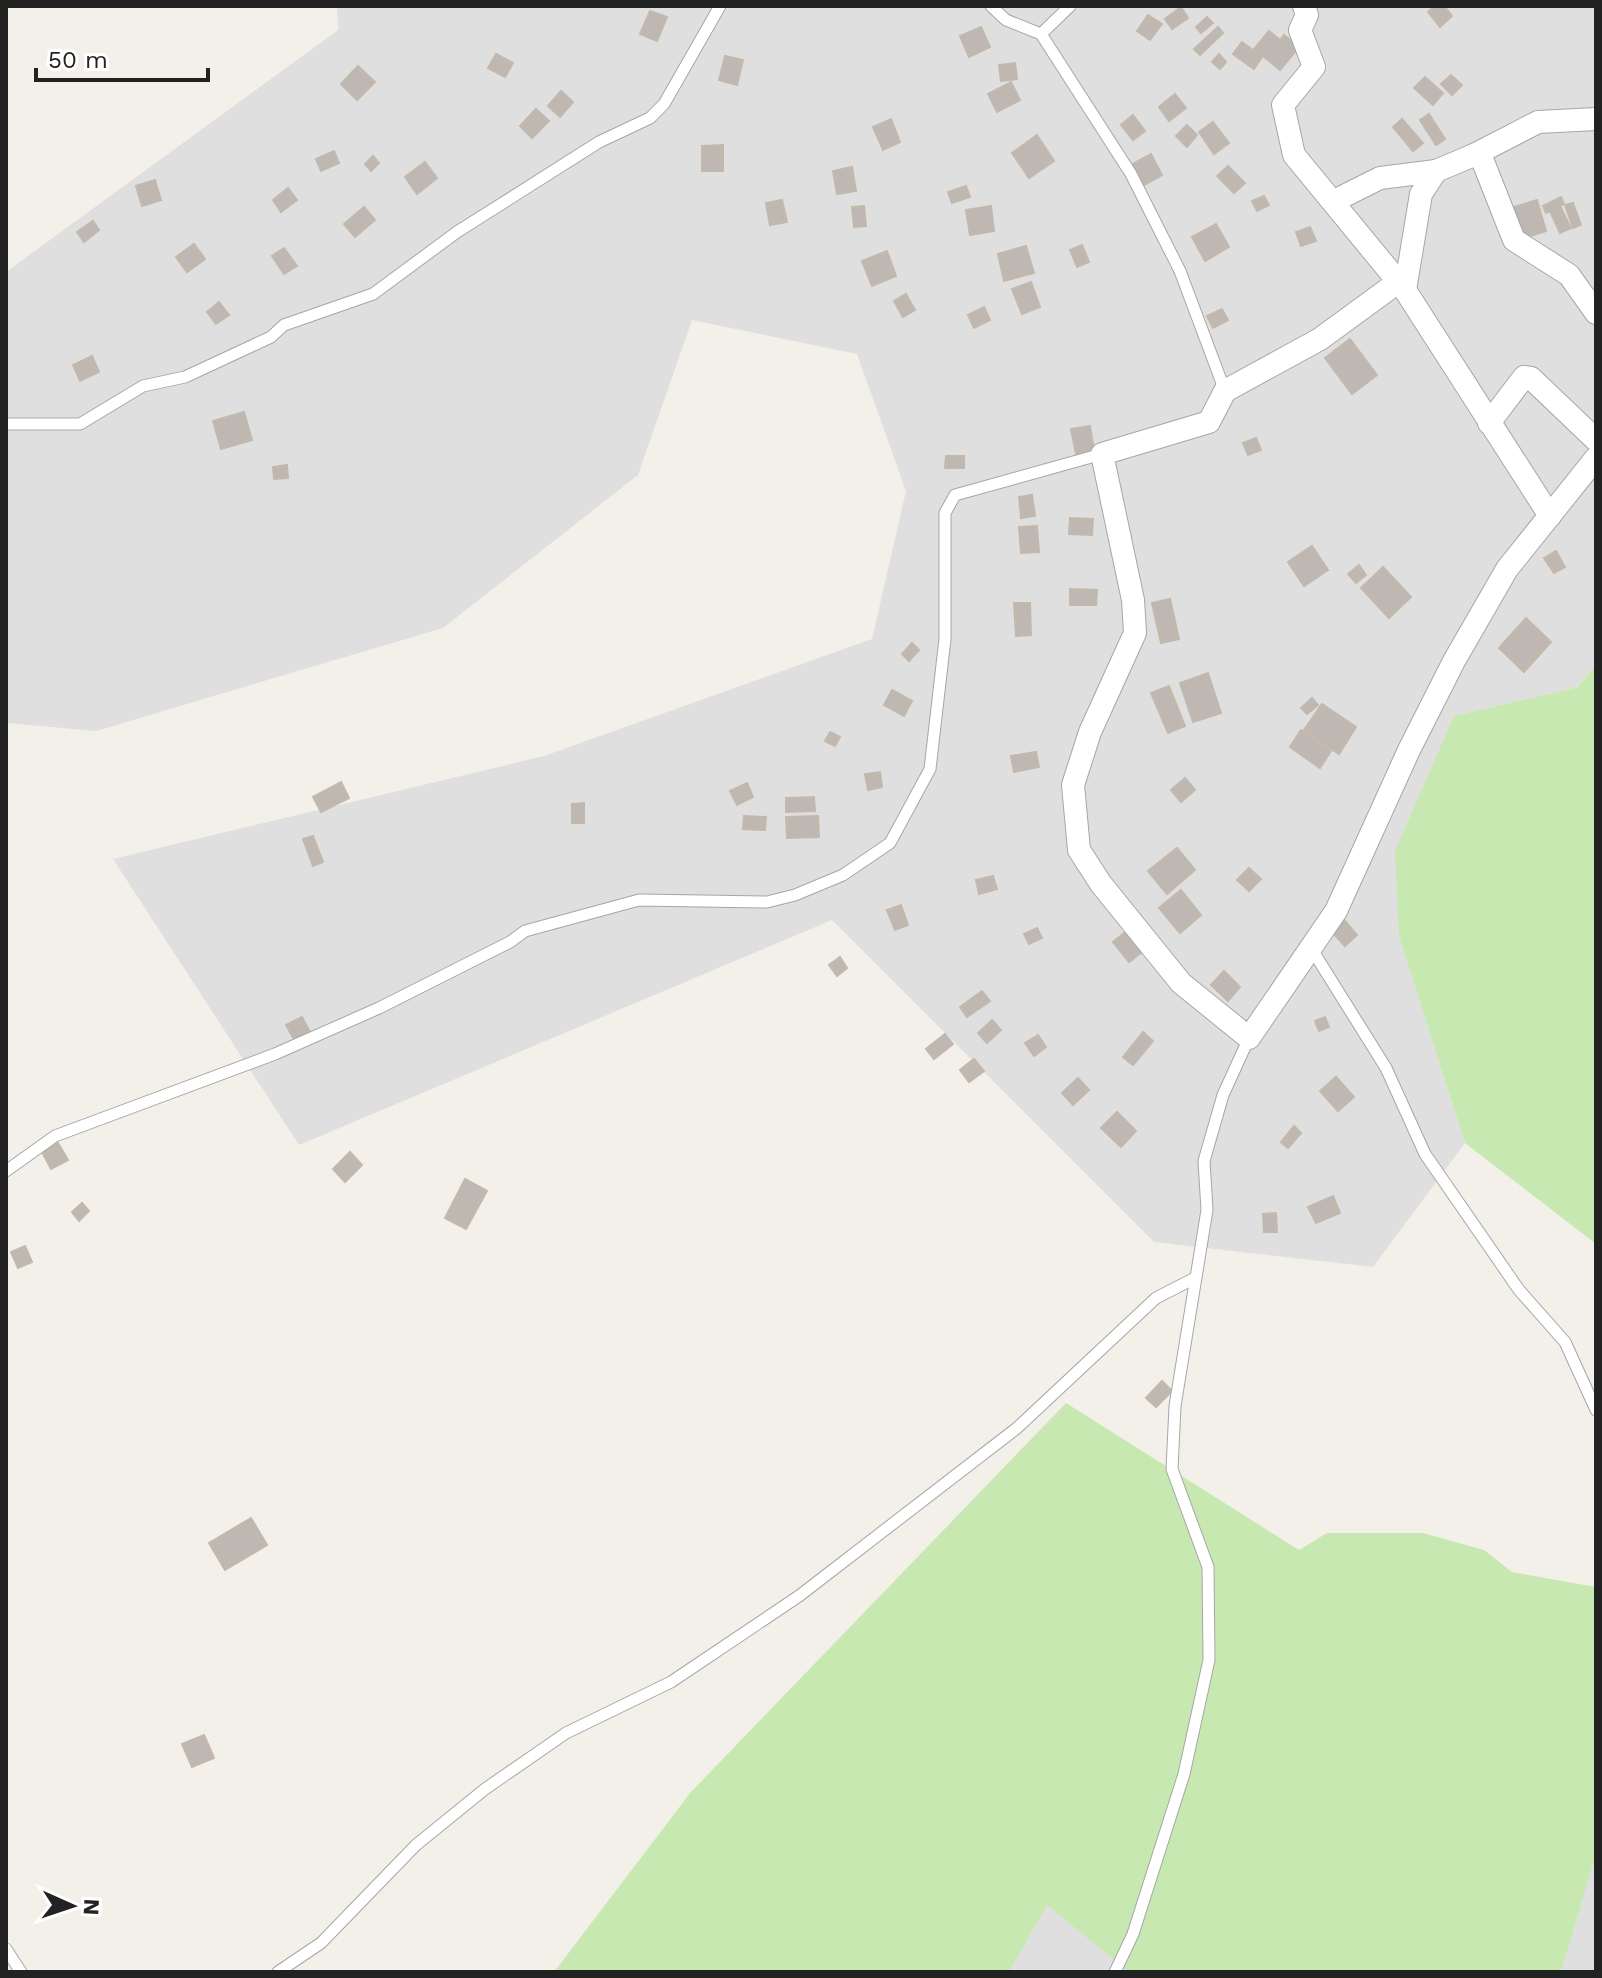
<svg xmlns="http://www.w3.org/2000/svg" width="1602" height="1978" font-family="'Work Sans',sans-serif">
<rect width="100%" height="100%" fill="#f2f0e9"/>
<!-- residential -->
<g fill="#e0dfdf">
<path d="M337,6h1259v659l-18,22 -123,29 -56,221 66,206 -92,124 -219,-25 -322,-322 -533,225 -186,-286 431,-103 328,-117 34,-148 -49,-137 -165,-34 -54,155 -195,153 -347,103 -90,-8v-451l332,-242z"/>
<path d="M1596,1854v118h-35l33,-112z"/>
<path d="M1047,1904l82,68h-120z"/>
</g>
<!-- grass -->
<g fill="#c8e8b2">
<path d="M1596,665v579l-131,-101 -66,-206 -4,-86 59,-135 124,-29z"/>
<path d="M1066,1403l233,147 28,-17h96l61,17 28,22 84,15v267l-35,118h-432l-82,-67 -38,67h-455l137,-180z"/>
</g>
<!-- building -->
<g fill="#bfb8b2" stroke="#c3b8ac" stroke-width="2">
<path d="M1435,6h9l8,10 -12,11 -12,-15z"/>
<path d="M1181,7l7,11 -16,11 -7,-10z"/>
<path d="M650,11l17,6 -10,24 -17,-7z"/>
<path d="M1148,15l14,9 -12,16 -13,-9z"/>
<path d="M1207,17l6,6 -12,10 -5,-6z"/>
<path d="M981,27l9,20 -21,10 -9,-21z"/>
<path d="M1218,27l5,6 -23,22 -6,-6z"/>
<path d="M1269,31l11,9 4,-5 15,12 -19,23 -26,-21z"/>
<path d="M1242,42l20,15 -8,12 -21,-15z"/>
<path d="M496,54l17,9 -8,14 -17,-9z"/>
<path d="M1219,54l7,8 -6,7 -8,-7z"/>
<path d="M725,56l18,4 -6,25 -18,-5z"/>
<path d="M1015,63l2,16 -16,2 -2,-16z"/>
<path d="M358,66l17,16 -18,18 -16,-16z"/>
<path d="M1451,75l11,10 -10,10 -11,-11z"/>
<path d="M1425,77l18,16 -10,12 -19,-17z"/>
<path d="M1011,82l9,18 -23,12 -9,-18z"/>
<path d="M561,91l12,11 -13,15 -12,-11z"/>
<path d="M1175,94l11,14 -17,13 -10,-14z"/>
<path d="M536,109l13,12 -17,17 -12,-12z"/>
<path d="M1429,114l16,25 -9,6 -16,-25z"/>
<path d="M1133,115l12,16 -12,9 -12,-15z"/>
<path d="M891,119l9,23 -17,8 -10,-23z"/>
<path d="M1402,119l21,24 -10,8 -20,-24z"/>
<path d="M1213,122l16,21 -15,11 -15,-22z"/>
<path d="M1187,125l10,10 -10,12 -11,-11z"/>
<path d="M1037,135l17,26 -25,17 -17,-25z"/>
<path d="M723,145v26h-21v-25z"/>
<path d="M334,151l5,12 -18,8 -5,-12z"/>
<path d="M1151,154l11,21 -21,12 -12,-21z"/>
<path d="M373,156l6,7 -8,8 -6,-7z"/>
<path d="M425,162l12,16 -20,16 -12,-17z"/>
<path d="M1228,166l17,17 -11,10 -17,-17z"/>
<path d="M852,167l4,24 -19,3 -4,-23z"/>
<path d="M155,180l6,20 -19,6 -6,-20z"/>
<path d="M966,186l4,11 -18,6 -4,-11z"/>
<path d="M288,188l9,12 -16,12 -8,-12z"/>
<path d="M1264,196l5,9 -12,6 -5,-10z"/>
<path d="M1561,197l3,7 -4,2 11,22 -11,5 -10,-22 -4,2 -3,-7z"/>
<path d="M782,200l5,22 -17,3 -4,-22z"/>
<path d="M1537,200l9,31 -25,8 -10,-31z"/>
<path d="M1573,203l8,22 -8,3 -8,-23z"/>
<path d="M864,206l2,20 -12,1 -2,-20z"/>
<path d="M991,206l3,25 -24,4 -4,-25z"/>
<path d="M364,207l11,13 -20,17 -11,-13z"/>
<path d="M93,221l6,9 -15,12 -7,-10z"/>
<path d="M1216,224l13,23 -24,14 -13,-24z"/>
<path d="M1310,227l6,14 -15,5 -5,-14z"/>
<path d="M194,244l11,15 -18,13 -11,-15z"/>
<path d="M1082,245l7,17 -12,5 -7,-17z"/>
<path d="M1026,246l8,27 -30,8 -6,-27z"/>
<path d="M284,248l13,18 -13,8 -12,-18z"/>
<path d="M887,251l9,25 -24,10 -10,-25z"/>
<path d="M1031,282l9,25 -18,7 -10,-25z"/>
<path d="M906,294l9,16 -12,7 -9,-16z"/>
<path d="M219,302l10,13 -13,9 -9,-12z"/>
<path d="M984,307l6,13 -16,8 -6,-13z"/>
<path d="M1222,309l6,11 -15,8 -6,-12z"/>
<path d="M1350,339l27,36 -25,19 -27,-36z"/>
<path d="M92,356l7,16 -19,9 -7,-16z"/>
<path d="M244,412l8,28 -31,9 -8,-28z"/>
<path d="M1090,426l4,25 -18,3 -5,-25z"/>
<path d="M1256,438l5,12 -13,5 -5,-12z"/>
<path d="M946,456h18v12h-19z"/>
<path d="M287,465l1,13 -14,1 -1,-12z"/>
<path d="M1032,495l3,21 -14,2 -2,-21z"/>
<path d="M1070,518l23,1 -1,16 -23,-1z"/>
<path d="M1037,526l2,26 -18,1 -2,-26z"/>
<path d="M1312,546l16,24 -24,16 -16,-24z"/>
<path d="M1556,551l9,16 -11,6 -10,-15z"/>
<path d="M1359,565l7,10 -10,8 -8,-9z"/>
<path d="M1383,567l28,30 -22,21 -28,-30z"/>
<path d="M1070,589l27,1 -1,15h-26z"/>
<path d="M1170,599l9,40 -18,4 -9,-40z"/>
<path d="M1014,603h16l1,32 -15,1z"/>
<path d="M1526,618l25,24 -27,30 -25,-24z"/>
<path d="M912,643l7,7 -10,11 -7,-7z"/>
<path d="M1208,673l13,40 -28,9 -13,-39z"/>
<path d="M1169,686l16,40 -17,7 -17,-40z"/>
<path d="M892,690l20,11 -8,15 -20,-11z"/>
<path d="M1312,698l6,7 -11,9 -6,-6z"/>
<path d="M1322,704l34,23 -17,27 -35,-24z"/>
<path d="M1301,730l30,21 -11,17 -30,-21z"/>
<path d="M830,732l10,5 -5,9 -10,-5z"/>
<path d="M1036,752l3,15 -25,5 -3,-16z"/>
<path d="M880,772l2,15 -14,3 -3,-16z"/>
<path d="M1185,778l10,12 -14,12 -10,-12z"/>
<path d="M341,782l8,16 -28,14 -8,-15z"/>
<path d="M747,783l6,14 -16,8 -7,-14z"/>
<path d="M814,797l1,14 -29,1v-14z"/>
<path d="M584,803v20h-12v-19z"/>
<path d="M744,816l22,1 -1,13 -22,-1z"/>
<path d="M818,816l1,21 -32,1 -1,-21z"/>
<path d="M313,836l10,26 -10,4 -10,-27z"/>
<path d="M1177,848l18,22 -28,24 -19,-23z"/>
<path d="M1249,868l12,11 -12,12 -12,-11z"/>
<path d="M993,876l4,13 -18,5 -3,-14z"/>
<path d="M1181,890l20,25 -21,18 -21,-25z"/>
<path d="M901,905l7,20 -13,5 -8,-20z"/>
<path d="M1344,920l13,15 -12,11 -13,-14z"/>
<path d="M1037,928l5,10 -13,6 -5,-10z"/>
<path d="M1127,931l16,20 -14,11 -16,-20z"/>
<path d="M840,957l7,11 -10,8 -8,-11z"/>
<path d="M1224,971l16,16 -12,14 -17,-16z"/>
<path d="M982,991l8,10 -23,16 -7,-10z"/>
<path d="M302,1017l8,15 -15,9 -9,-16z"/>
<path d="M1325,1017l4,10 -10,4 -4,-10z"/>
<path d="M992,1020l9,10 -14,13 -9,-10z"/>
<path d="M1143,1032l10,9 -20,24 -10,-8z"/>
<path d="M945,1034l8,10 -19,15 -8,-10z"/>
<path d="M1038,1035l8,12 -12,9 -9,-13z"/>
<path d="M974,1059l10,12 -15,11 -9,-12z"/>
<path d="M1336,1077l18,20 -16,14 -18,-20z"/>
<path d="M1078,1078l11,12 -16,15 -11,-12z"/>
<path d="M1117,1112l19,19 -15,16 -20,-19z"/>
<path d="M1294,1126l7,7 -13,15 -7,-6z"/>
<path d="M58,1143l10,17 -17,9 -9,-17z"/>
<path d="M350,1152l12,13 -17,17 -12,-13z"/>
<path d="M465,1179l22,12 -21,38 -21,-11z"/>
<path d="M1333,1196l7,17 -24,10 -8,-16z"/>
<path d="M82,1203l7,8 -10,10 -7,-9z"/>
<path d="M1276,1213l1,19h-13l-1,-18z"/>
<path d="M25,1246l7,16 -14,6 -7,-16z"/>
<path d="M1162,1381l10,10 -16,16 -10,-9z"/>
<path d="M251,1518l16,27 -42,25 -16,-27z"/>
<path d="M204,1735l10,23 -22,9 -10,-23z"/>
</g>
<g fill="none" stroke-linecap="round" stroke-linejoin="round">
<!-- lane casing -->
<g stroke="#a6a6a6" stroke-width="13">
<g id="lane">
<path d="M991,6l15,14 35,14 90,140 49,97 45,120"/>
<path d="M1041,34l29,-28"/>
<path d="M6,424h74l63,-38 42,-9 86,-40 13,-12 89,-31 84,-62 142,-90 51,-24 14,-14 56,-98"/>
<path d="M1311,948l75,120 39,86 94,136 46,52 31,68"/>
<path d="M6,1171l49,-35 220,-82 104,-46 131,-66 15,-11 114,-31 128,2 28,-7 48,-20 47,-32 40,-74 15,-130v-126l10,-18 147,-41"/>
<path d="M6,1949l15,23"/>
<path d="M278,1972l43,-29 95,-98 69,-56 81,-56 105,-51 128,-86 218,-168 139,-130 37,-19"/>
<path d="M1115,1972l18,-38 51,-160 25,-114 -1,-93 -36,-98 3,-63 32,-196 -3,-49 19,-66 26,-57"/>
</g>
</g>
<!-- street casing -->
<g stroke="#a6a6a6" stroke-width="24">
<g id="street">
<path d="M1304,6l3,9 -7,15 14,37 -31,38 11,50 111,135 145,226"/>
<path d="M1474,155l64,-33 58,-3"/>
<path d="M1334,201l46,-23 56,-7 38,-16 8,4 32,81 55,35 27,38"/>
<path d="M1398,282l-78,57 -95,52 -16,31 -107,32 31,146 2,33 -45,99 -17,53 6,65 22,34 80,99 68,55 87,-127 73,-161 45,-89 53,-92 89,-111"/>
<path d="M1405,290l16,-96 15,-23"/>
<path d="M1489,423l35,-46 7,1 65,62"/>
</g>
</g>
<!-- lane -->
<use href="#lane" stroke="#fff" stroke-width="11"/>
<!-- street -->
<use href="#street" stroke="#fff" stroke-width="22"/>
</g>
<!-- border -->
<rect width="1602" height="1978" fill="none" stroke="#222222" stroke-width="16"/>
<!-- north arrow -->
<g transform="translate(72 1906) rotate(93)" stroke="#ffffff" stroke-width="6" paint-order="stroke">
<path d="M0-6L14 30L0 20L-14 30Z" fill="#222222"/>
<text y="-12" font-size="22" font-weight="bold" text-anchor="middle" fill="#222222">N</text>
</g>
<!-- scale -->
<path d="M36 68v12h172v-12" fill="none" stroke="#222222" stroke-width="4"/>
<text x="48" y="68" font-size="24" fill="#222222" stroke="#ffffff" stroke-width="6" paint-order="stroke">50 m</text>
</svg>
